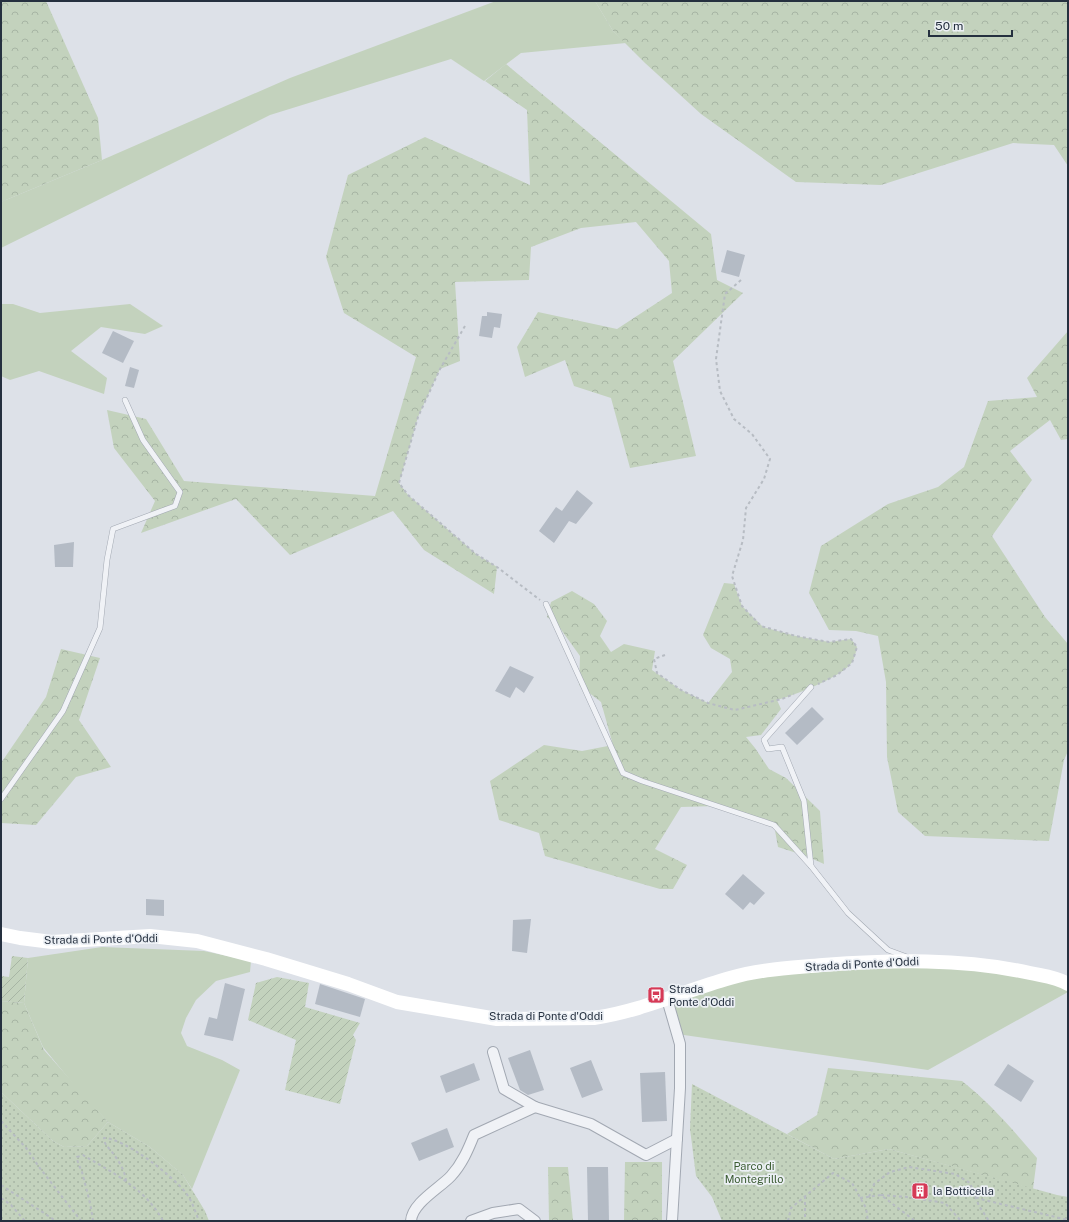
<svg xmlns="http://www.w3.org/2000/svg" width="1069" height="1222" font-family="'Public Sans',sans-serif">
<defs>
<pattern id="forest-crowns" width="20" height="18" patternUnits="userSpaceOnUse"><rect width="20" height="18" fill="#c3d2bd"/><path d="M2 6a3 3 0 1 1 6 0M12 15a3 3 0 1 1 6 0" fill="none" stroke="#a7b5a4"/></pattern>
<pattern id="park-dots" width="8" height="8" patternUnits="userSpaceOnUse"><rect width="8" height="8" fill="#c3d2bd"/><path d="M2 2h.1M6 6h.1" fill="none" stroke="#a7b5a4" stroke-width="1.8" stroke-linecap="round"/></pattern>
<pattern id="garden-furrows" width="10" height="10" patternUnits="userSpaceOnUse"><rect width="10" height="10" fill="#c3d2bd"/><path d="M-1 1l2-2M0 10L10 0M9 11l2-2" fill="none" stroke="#a7b5a4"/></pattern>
</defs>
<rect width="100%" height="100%" fill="#dde1e8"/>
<!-- grass -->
<g fill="#c3d2bd">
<path d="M496,1h99l18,30 13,12 -105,10 -37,28 -33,-22 -181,56 -269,133v-46l101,-42 188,-82z"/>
<path d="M1,304h12l27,9 90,-9 33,22 -18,8 -44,-7 -30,24 36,27 -3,16 -65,-23 -29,9 -9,-4z"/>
<path d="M102,947l102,4 47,10 -1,11 -34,9 -20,19 -10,18 -5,15 6,13 35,14 18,10 -48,119 -9,-14 -33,-28 -42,-25 -29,-31 -36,-44 -19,-44 4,-45z"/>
<path d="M919,961l149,23v8l-140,78 -251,-36 -10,-35 63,-21z"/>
</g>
<!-- forest -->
<g fill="url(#forest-crowns)">
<path d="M1,1h45l52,117 4,42 -101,42z"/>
<path d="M595,1h473v165l-14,-21 -41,-2 -132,42 -85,-3 -95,-68 -56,-51 -32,-32z"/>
<path d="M506,64l205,170 6,46 26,13 -70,68 23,95 -66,12 -19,-70 -37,-12 -9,-26 -40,17 -8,-30 21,-35 79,17 55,-36 -3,-32 -33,-39 -55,6 -50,19 -2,33 -74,2 5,79 -20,8 -22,48 -19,66 9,12 68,59 21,13 -3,27 -70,-44 -31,-39 -103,44 -54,-56 -95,34 14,-32 -41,-53 -7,-38 39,9 38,62 191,15 41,-139 -72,-44 -18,-56 22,-82 77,-38 105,48 -3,-75 -42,-29z"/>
<path d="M1068,331v108l-7,1 -11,-20 -40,31 22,29 -40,56 53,81 23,27v107l-4,9 -15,81 -124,-5 -27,-24 -11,-55 -1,-75 -8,-46 -22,-5 -27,-1 -20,-37 12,-47 67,-42 50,-17 26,-20 24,-66 49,-4 -10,-19z"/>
<path d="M724,583l10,1 8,22 21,21 33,9 33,6 22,-3 6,8c-1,4 -2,11 -5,15 -8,14 -59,34 -75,38l4,9 -20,26 -15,2 9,11 14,21 17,9 34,33 4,53 -18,-8 -28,-9 -4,-22 -58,-19 -35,1 -26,42 32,16 -14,24h-13l-115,-33 -6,-23 -40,-13 -9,-39 54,-36 38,6 31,-6 -12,-43 -22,-17 1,-29 -23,-32 -10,-7 4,-15 21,-11 22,13 13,17 -7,15 11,16 13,-8 31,7 -3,19 29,20 27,13 24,-31 -2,-13 -19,-11 -8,-13z"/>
<path d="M61,649l39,9 -21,62 32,47 -35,10 -40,48 -35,-2v-60l45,-66z"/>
<path d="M1,1001l23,2 20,47 64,72 -21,24 -23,1 -11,-6 -52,-49z"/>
<path d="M828,1068l134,13c28,22 52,50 75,77l-4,31 -144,-40 -55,10 -47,-25 30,-19z"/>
<path d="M625,1162h37v59h-38z"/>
<path d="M548,1167h20l5,54h-24z"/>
</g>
<!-- park -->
<g fill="url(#park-dots)">
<path d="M692,1084l142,75 55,-10 168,46 11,2v24h-346l-10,-24 -16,-21 -6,-47z"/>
<path d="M1,1092l52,49 11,6 23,-1 21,-24 42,25 33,28 22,36 4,10h-208z"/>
</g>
<!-- garden -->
<g fill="url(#garden-furrows)">
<path d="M12,956l16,2 -4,45 -23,-2v-25l8,1z"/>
<path d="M277,977l32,6 -4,24 55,16 -7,12 3,5 -16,64 -55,-14 11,-50 -48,-20 8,-37z"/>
</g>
<!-- building -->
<g fill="#b4bbc5">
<path d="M727,250l18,5 -6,22 -18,-5z"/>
<path d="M487,312l15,2 -2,14 -6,-1 -2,11 -13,-2 3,-20h5z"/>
<path d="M113,331l21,10 -11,22 -21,-10z"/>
<path d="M130,367l9,3 -5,18 -9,-2z"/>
<path d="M577,490l16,13 -17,21 -7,-3 -15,22 -15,-12 17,-24 6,4z"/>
<path d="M74,542l-1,25h-18l-1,-22z"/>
<path d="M510,666l24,11 -10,16 -8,-6 -6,11 -15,-7z"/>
<path d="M812,707l12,12 -27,26 -12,-12z"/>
<path d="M743,874l22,19 -11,12 -4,-3 -7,8 -18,-16z"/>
<path d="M146,899l18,1v16l-18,-1z"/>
<path d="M531,919l-4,34 -15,-2 1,-31z"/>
<path d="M225,983l20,6 -12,52 -29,-6 5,-18 8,2z"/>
<path d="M320,984l45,15 -5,18 -45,-13z"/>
<path d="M530,1050l14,40 -16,5 -8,-5 -12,-32z"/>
<path d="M591,1060l12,30 -21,8 -12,-30z"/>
<path d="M474,1063l6,17 -34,13 -6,-17z"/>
<path d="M1008,1064l26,17 -13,21 -27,-17z"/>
<path d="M665,1072l2,49 -25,1 -2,-49z"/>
<path d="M447,1128l7,19 -35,14 -8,-18z"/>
<path d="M587,1167h21l1,54h-21z"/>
</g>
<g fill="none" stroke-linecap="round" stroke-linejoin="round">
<!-- lane casing -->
<g stroke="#a2a8b2" stroke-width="6">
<g id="lane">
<path d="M546,604l77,169 19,8 132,44 37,41 37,47 40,37 19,7"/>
<path d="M1,799l62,-88 37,-83 7,-68 6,-31 62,-23 5,-14 -37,-52 -18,-40"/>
<path d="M811,866l-7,-65 -22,-54 -14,2 -4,-9 47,-53"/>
</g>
</g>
<!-- street casing -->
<g stroke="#a2a8b2" stroke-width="12">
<g id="street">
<path d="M667,999l13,45v44l-8,133"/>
<path d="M493,1052l11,37 31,18 56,17 55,31 31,-16"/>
<path d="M411,1221c1,-18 29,-33 40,-45 11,-12 17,-26 23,-41l61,-28"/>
<path d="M471,1221l22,-8 26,-4 16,12"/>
</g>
</g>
<!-- path -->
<g stroke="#b7bcc3" stroke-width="2" stroke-dasharray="3 3" stroke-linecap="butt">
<path d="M741,280l-16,14 -9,65 4,32 14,28 18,15 18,25 -6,20 -18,29 -3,32 -11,36 10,30 19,20 35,10 33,6 22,-3 6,8 -5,16 -15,12 -19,9"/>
<path d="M465,326l-25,43 -22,48 -19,66 9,12 68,59 21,13 43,33"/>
<path d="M665,655l-11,4 3,14 24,17 27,13 27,7 47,-11 12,-5"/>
<path d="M1,1121l26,28 12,18 42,54"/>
<path d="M126,1181c-1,-11 -8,-21 -14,-29 -4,-5 -8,-8 -8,-14 20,0 69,38 82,55 6,8 9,18 13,28"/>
<path d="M1,1185l55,36"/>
<path d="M881,1195l26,2 38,6 16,18"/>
<path d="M805,1196v25"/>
<path d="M869,1197l5,-13 16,-12 19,-5 46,7 15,9 9,23 10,15"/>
<path d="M976,1197l4,2 88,21"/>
<path d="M1,1198l10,7 14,16"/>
<path d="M860,1198l21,-3 34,26"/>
<path d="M93,1221c-2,-17 -7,-33 -11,-49 -2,-5 -5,-10 -5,-15l6,-2c30,18 63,34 80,66"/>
<path d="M788,1221l3,-13 42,-35 19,10 14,25 2,13"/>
</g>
<!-- lane -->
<use href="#lane" stroke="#f0f2f6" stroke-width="5"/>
<!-- street -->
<use href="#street" stroke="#f0f2f6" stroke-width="10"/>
<!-- secondary -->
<path stroke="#fff" stroke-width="14" d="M1,934l19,4 32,4 98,-6 47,5 69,18 82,25 49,18 100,17 97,-1c47,-7 90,-27 136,-40 30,-9 61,-10 93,-13 69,-5 139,-7 207,8 13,3 26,4 38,11"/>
</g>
<!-- icons -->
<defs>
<g id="bus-square" transform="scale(0.9)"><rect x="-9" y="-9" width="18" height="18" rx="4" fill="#d63956" stroke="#ecf0f5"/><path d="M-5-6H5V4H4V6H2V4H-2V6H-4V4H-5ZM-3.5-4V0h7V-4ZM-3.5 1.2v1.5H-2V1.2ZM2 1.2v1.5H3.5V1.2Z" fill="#fff"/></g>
<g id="building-square" transform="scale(0.9)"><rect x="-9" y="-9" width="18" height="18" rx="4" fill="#d63956" stroke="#ecf0f5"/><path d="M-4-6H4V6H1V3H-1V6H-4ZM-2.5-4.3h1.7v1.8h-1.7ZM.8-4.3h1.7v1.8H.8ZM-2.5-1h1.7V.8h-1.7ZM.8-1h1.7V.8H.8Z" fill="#fff"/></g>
</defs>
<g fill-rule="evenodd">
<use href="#bus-square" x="656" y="995"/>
<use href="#building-square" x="920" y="1191"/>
</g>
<g text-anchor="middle" stroke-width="3.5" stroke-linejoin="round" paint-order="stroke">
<!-- street labels -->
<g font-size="11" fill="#25303f" stroke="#ecf0f5">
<text transform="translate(101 939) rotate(-1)" y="4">Strada di Ponte d'Oddi</text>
<text transform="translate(862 964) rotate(-3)" y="4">Strada di Ponte d'Oddi</text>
<text x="546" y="1020">Strada di Ponte d'Oddi</text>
</g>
<!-- poi labels -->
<g font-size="11" fill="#25303f" stroke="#ecf0f5" text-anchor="start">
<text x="669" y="993">Strada<tspan x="669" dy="13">Ponte d'Oddi</tspan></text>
<text x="933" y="1195">la Botticella</text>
</g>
<!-- park labels -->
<g font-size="11" fill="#3b5c32" stroke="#ecf0f5">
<text x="754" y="1170">Parco di<tspan x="754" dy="13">Montegrillo</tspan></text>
</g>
</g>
<!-- border -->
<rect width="1069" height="1222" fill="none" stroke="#25303f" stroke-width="4"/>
<!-- scale -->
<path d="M929 30v6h83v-6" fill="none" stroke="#25303f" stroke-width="2"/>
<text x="935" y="30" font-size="12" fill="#25303f" stroke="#ecf0f5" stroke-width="3" paint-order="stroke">50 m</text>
</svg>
